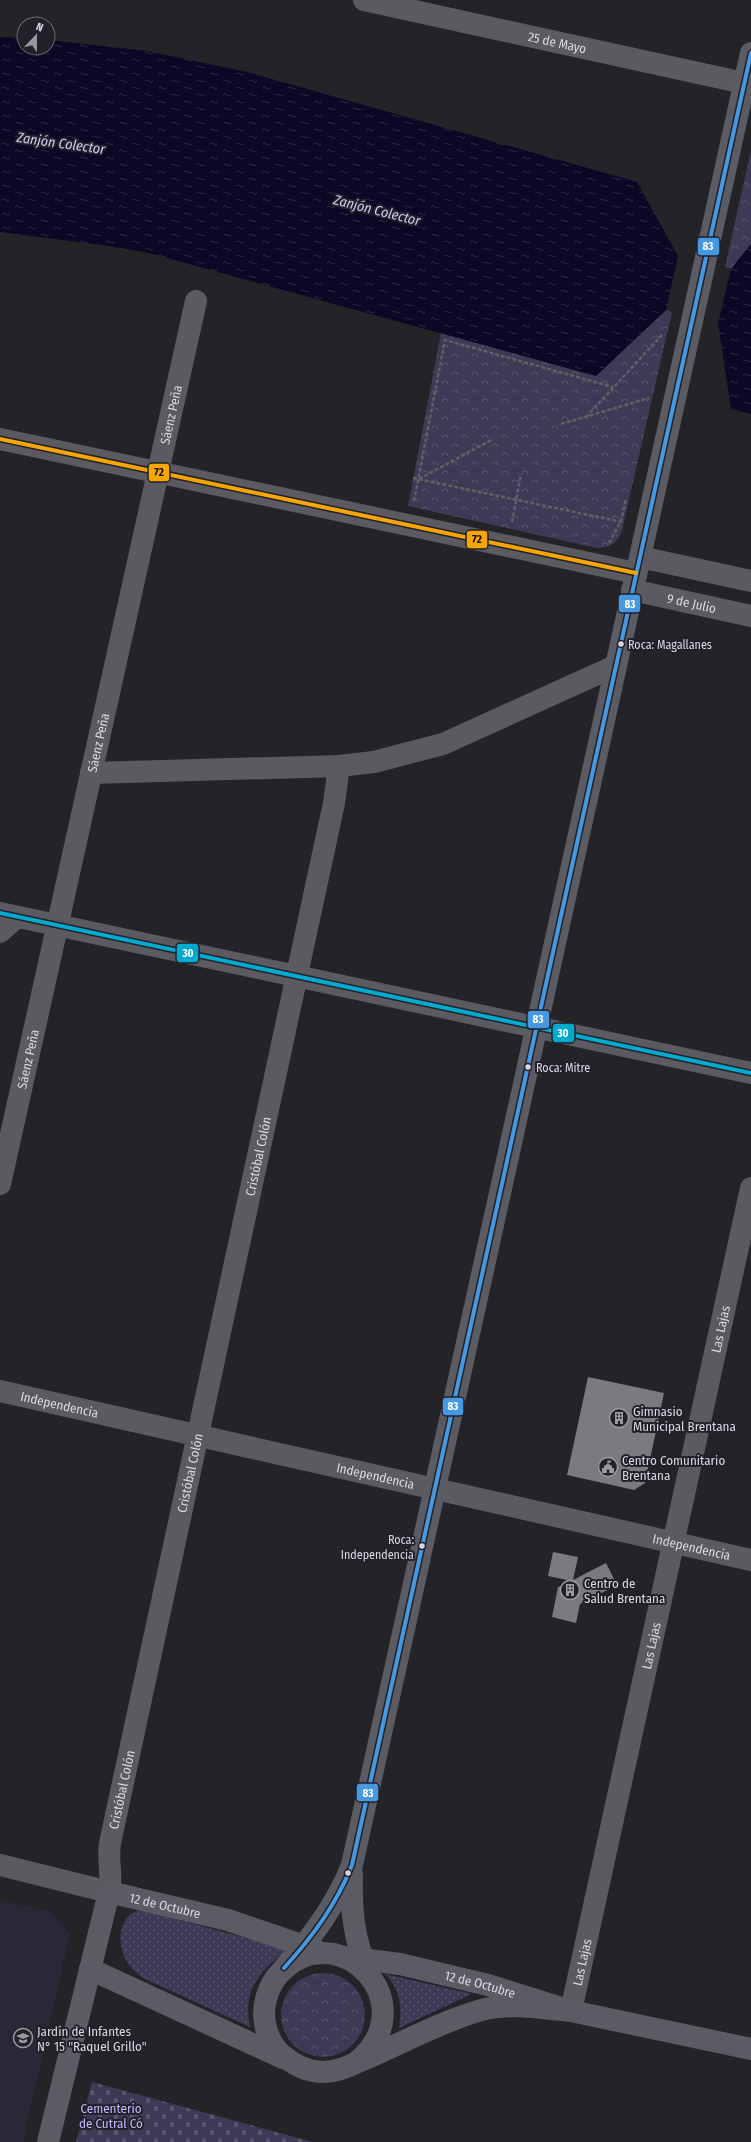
<svg xmlns="http://www.w3.org/2000/svg" width="751" height="2142" font-family="'Fira Sans Condensed',sans-serif">
<defs>
<pattern id="grass-dots" width="8" height="8" patternUnits="userSpaceOnUse"><rect width="8" height="8" fill="#3d3a55"/><path d="M2 2h.1M6 6h.1" fill="none" stroke="#58566d" stroke-width="1.8" stroke-linecap="round"/></pattern>
<pattern id="forest-crowns" width="20" height="18" patternUnits="userSpaceOnUse"><rect width="20" height="18" fill="#3d3a55"/><path d="M2 6a3 3 0 1 1 6 0M12 15a3 3 0 1 1 6 0" fill="none" stroke="#58566d"/></pattern>
<pattern id="cemetery-stones" width="16" height="16" patternUnits="userSpaceOnUse"><rect width="16" height="16" fill="#3d3a55"/><path d="M2 7V4a2 2 0 0 1 4 0v3zM10 15v-3a2 2 0 0 1 4 0v3z" fill="#58566d"/></pattern>
<pattern id="water-ripples" width="26" height="14" patternUnits="userSpaceOnUse"><rect width="26" height="14" fill="#0d0624"/><path d="M2 4q2-2 4 0t4 0M15 11q2-2 4 0t4 0" fill="none" stroke="#302a43"/></pattern>
</defs>
<rect width="100%" height="100%" fill="#232328"/>
<!-- built -->
<path fill="#2a2837" d="M0,1900l51,12 19,22 -47,208h-23z"/>
<!-- grass -->
<g fill="url(#grass-dots)">
<path d="M142,1910l145,39c-27,24 -45,39 -37,78l-107,-49c-6,-5 -12,-9 -16,-16 -10,-17 -10,-49 15,-52z"/>
<path d="M385,1974l87,20 -73,34c4,-21 1,-39 -14,-54z"/>
</g>
<!-- forest -->
<g fill="url(#forest-crowns)">
<path d="M751,150v94l-20,25 -6,-2z"/>
<path d="M666,310l6,2 -50,218c-4,13 -12,18 -25,18l-189,-42 33,-173 155,43z"/>
<circle cx="323" cy="2015" r="42"/>
</g>
<!-- cemetery -->
<path fill="url(#cemetery-stones)" d="M92,2082l221,60h-237z"/>
<!-- water -->
<path fill="url(#water-ripples)" d="M0,37l24,1v10h24v-8l99,11 100,21 390,110 41,74 53,13 20,-25v170l-20,-5 -13,-86 -52,-13 -70,66 -447,-123 -47,-8 -102,-13z"/>
<!-- pier -->
<path fill="#232328" d="M678,256l53,13 -13,54 -52,-13z"/>
<!-- building -->
<g fill="#7b7a7f">
<path d="M588,1377l76,16 -19,90 -11,7 -67,-15z"/>
<path d="M553,1552l25,5 -5,23 33,-17 11,22 -37,19 -4,19 -24,-6 6,-30 14,-6 -24,-5z"/>
</g>
<g fill="none" stroke-linecap="round" stroke-linejoin="round">
<!-- path -->
<g stroke="#606065" stroke-width="2.5" stroke-dasharray="4 2" stroke-linecap="butt">
<path d="M586,417l77,-83"/>
<path d="M561,424l88,-26"/>
<path d="M413,478l209,44"/>
<path d="M419,479l74,-40"/>
<path d="M414,501l31,-161 168,47"/>
<path d="M512,522l9,-48"/>
<path d="M609,543l12,-22 5,-22"/>
</g>
<!-- minor -->
<g stroke="#5b5a61" stroke-width="22">
<path id="s1" d="M364,0l380,83"/>
<path d="M0,439l636,134"/>
<path d="M640,557l111,24"/>
<path id="s2" d="M632,590l119,26"/>
<path d="M91,773l248,-7 35,-4 69,-18 172,-78"/>
<path d="M0,913l751,160"/>
<path d="M0,932l17,-15"/>
<path id="s3" d="M0,1184l196,-883"/>
<path id="s4" d="M0,1391l751,169"/>
<path id="s5" d="M0,1865l109,27c4,-17 -2,-32 1,-49l224,-1040 5,-37"/>
<path id="s6" d="M571,2011l180,-823"/>
</g>
<!-- major -->
<g stroke="#5b5b64" stroke-width="22">
<path d="M352,1874c-1,34 1,65 16,97"/>
<path id="s7" d="M345,1957l55,7 88,21 83,26 180,38"/>
<path d="M284,1968c29,-32 52,-63 68,-103l399,-1812"/>
<path d="M90,1969l193,89"/>
<path d="M357,2062c69,-58 -16,-145 -73,-93 -13,11 -20,29 -20,46 1,15 7,30 18,40 12,10 26,17 41,17 18,0 33,-10 49,-16 34,-15 69,-34 106,-45 31,-9 61,-3 93,0"/>
<path id="s8" d="M48,2142l61,-250 119,28 88,30"/>
</g>
<!-- bus-1 casing -->
<g stroke="#22212a" stroke-width="7">
<path id="bus-1" d="M284,1968c29,-32 52,-63 68,-103l399,-1812"/>
</g>
<!-- bus-2 casing -->
<g stroke="#22212a" stroke-width="7">
<path id="bus-2" d="M0,439l636,134"/>
</g>
<!-- bus-3 casing -->
<g stroke="#22212a" stroke-width="7">
<path id="bus-3" d="M0,913l751,160"/>
</g>
<!-- bus-1 -->
<use href="#bus-1" stroke="#4699e1" stroke-width="4"/>
<!-- bus-2 -->
<use href="#bus-2" stroke="#f7a600" stroke-width="4"/>
<!-- bus-3 -->
<use href="#bus-3" stroke="#00a9ce" stroke-width="4"/>
</g>
<!-- icons -->
<defs>
<g id="building-ring" transform="scale(1)"><circle r="9.5" fill="#22212a" stroke="#99999f" stroke-width="1.5"/><path d="M-4-6H4V6H1V3H-1V6H-4ZM-2.5-4.3h1.7v1.8h-1.7ZM.8-4.3h1.7v1.8H.8ZM-2.5-1h1.7V.8h-1.7ZM.8-1h1.7V.8H.8Z" fill="#99999f"/></g>
<g id="civic-ring" transform="scale(1)"><circle r="9.5" fill="#22212a" stroke="#99999f" stroke-width="1.5"/><path d="M-.6-6.5H3V-4.5H.6V-3L4-1V1h2V6H-6V1h2V-1L-.6-3ZM-1.2 2.5V6h2.4V2.5Z" fill="#99999f"/></g>
<g id="school-ring" transform="scale(1)"><circle r="9.5" fill="#22212a" stroke="#99999f" stroke-width="1.5"/><path d="M0-5L7-2L0 1L-7-2ZM-4 1L0 2.5L4 1V4Q0 6-4 4Z" fill="#99999f"/></g>
</defs>
<g fill-rule="evenodd">
<use href="#building-ring" x="619" y="1418"/>
<use href="#civic-ring" x="608" y="1467"/>
<use href="#building-ring" x="570" y="1590"/>
<use href="#school-ring" x="23" y="2038"/>
</g>
<!-- markers -->
<g fill="#d9d8df" stroke="#22212a" stroke-width="1.5">
<circle cx="621" cy="644" r="3.5"/>
<circle cx="528" cy="1067" r="3.5"/>
<circle cx="422" cy="1546" r="3.5"/>
<circle cx="348" cy="1873" r="3.5"/>
</g>
<g text-anchor="middle" stroke-width="4" stroke-linejoin="round" paint-order="stroke">
<!-- bus labels -->
<g font-size="12" fill="#d9d8df" stroke="#22212a" text-anchor="start">
<text x="628" y="649">Roca: Magallanes</text>
<text x="536" y="1072">Roca: Mitre</text>
<text x="414" y="1544" text-anchor="end">Roca:<tspan x="414" dy="15">Independencia</tspan></text>
</g>
<!-- street labels -->
<g font-size="13" fill="#d9d8df" stroke="#22212a">
<text dy="5" stroke="none"><textPath href="#s1" startOffset="198">25 de Mayo</textPath></text>
<text dy="5" stroke="none"><textPath href="#s3" startOffset="788">Sáenz Peña</textPath></text>
<text dy="5" stroke="none"><textPath href="#s2" startOffset="61">9 de Julio</textPath></text>
<text dy="5" stroke="none"><textPath href="#s3" startOffset="452">Sáenz Peña</textPath></text>
<text dy="5" stroke="none"><textPath href="#s3" startOffset="128">Sáenz Peña</textPath></text>
<text dy="5" stroke="none"><textPath href="#s5" startOffset="864">Cristóbal Colón</textPath></text>
<text dy="5" stroke="none"><textPath href="#s6" startOffset="698">Las Lajas</textPath></text>
<text dy="5" stroke="none"><textPath href="#s4" startOffset="61">Independencia</textPath></text>
<text dy="5" stroke="none"><textPath href="#s5" startOffset="540">Cristóbal Colón</textPath></text>
<text dy="5" stroke="none"><textPath href="#s4" startOffset="385">Independencia</textPath></text>
<text dy="5" stroke="none"><textPath href="#s4" startOffset="709">Independencia</textPath></text>
<text dy="5" stroke="none"><textPath href="#s6" startOffset="374">Las Lajas</textPath></text>
<text dy="5" stroke="none"><textPath href="#s5" startOffset="216">Cristóbal Colón</textPath></text>
<text dy="5" stroke="none"><textPath href="#s8" startOffset="315">12 de Octubre</textPath></text>
<text dy="5" stroke="none"><textPath href="#s6" startOffset="50">Las Lajas</textPath></text>
<text dy="5" stroke="none"><textPath href="#s7" startOffset="138">12 de Octubre</textPath></text>
</g>
<!-- poi labels -->
<g font-size="13" fill="#d9d8df" stroke="#22212a" text-anchor="start">
<text x="633" y="1416">Gimnasio<tspan x="633" dy="15">Municipal Brentana</tspan></text>
<text x="622" y="1465">Centro Comunitario<tspan x="622" dy="15">Brentana</tspan></text>
<text x="584" y="1588">Centro de<tspan x="584" dy="15">Salud Brentana</tspan></text>
<text x="37" y="2036">Jardín de Infantes<tspan x="37" dy="15">N° 15 "Raquel Grillo"</tspan></text>
</g>
<!-- park labels -->
<g font-size="13" fill="#beb8fe" stroke="#22212a">
<text x="111" y="2113">Cementerio<tspan x="111" dy="15">de Cutral Có</tspan></text>
</g>
<!-- water labels -->
<g font-size="14" font-style="italic" fill="#cdcaf4" stroke="#22212a">
<text transform="translate(61 143) rotate(8)" y="5">Zanjón Colector</text>
<text transform="translate(377 210) rotate(14)" y="5">Zanjón Colector</text>
</g>
</g>
<g stroke="#22212a" stroke-width="1.5">
<rect x="697" y="237" width="23" height="19" rx="4" fill="#4699e1"/>
<rect x="148" y="463" width="22" height="19" rx="4" fill="#f7a600"/>
<rect x="466" y="530" width="22" height="19" rx="4" fill="#f7a600"/>
<rect x="618" y="594" width="23" height="19" rx="4" fill="#4699e1"/>
<rect x="176" y="943" width="23" height="20" rx="4" fill="#00a9ce"/>
<rect x="527" y="1010" width="23" height="19" rx="4" fill="#4699e1"/>
<rect x="552" y="1023" width="23" height="20" rx="4" fill="#00a9ce"/>
<rect x="442" y="1397" width="22" height="19" rx="4" fill="#4699e1"/>
<rect x="356" y="1783" width="23" height="19" rx="4" fill="#4699e1"/>
</g>
<g font-size="11" text-anchor="middle" font-weight="bold" fill="#fff">
<text x="708" y="250">83</text>
<text x="630" y="608">83</text>
<text x="188" y="957">30</text>
<text x="538" y="1023">83</text>
<text x="563" y="1037">30</text>
<text x="453" y="1410">83</text>
<text x="368" y="1797">83</text>
</g>
<g font-size="11" text-anchor="middle" font-weight="bold" fill="#111">
<text x="159" y="476">72</text>
<text x="477" y="543">72</text>
</g>
<!-- north arrow -->
<g transform="translate(36 36) rotate(22)"><circle r="19" fill="#22212a" stroke="#6b6a72"/>
<path d="M0-3L7 15L0 10L-7 15Z" fill="#99999f"/>
<text y="-6" font-size="11" font-weight="bold" text-anchor="middle" fill="#d9d8df">N</text>
</g>
</svg>
